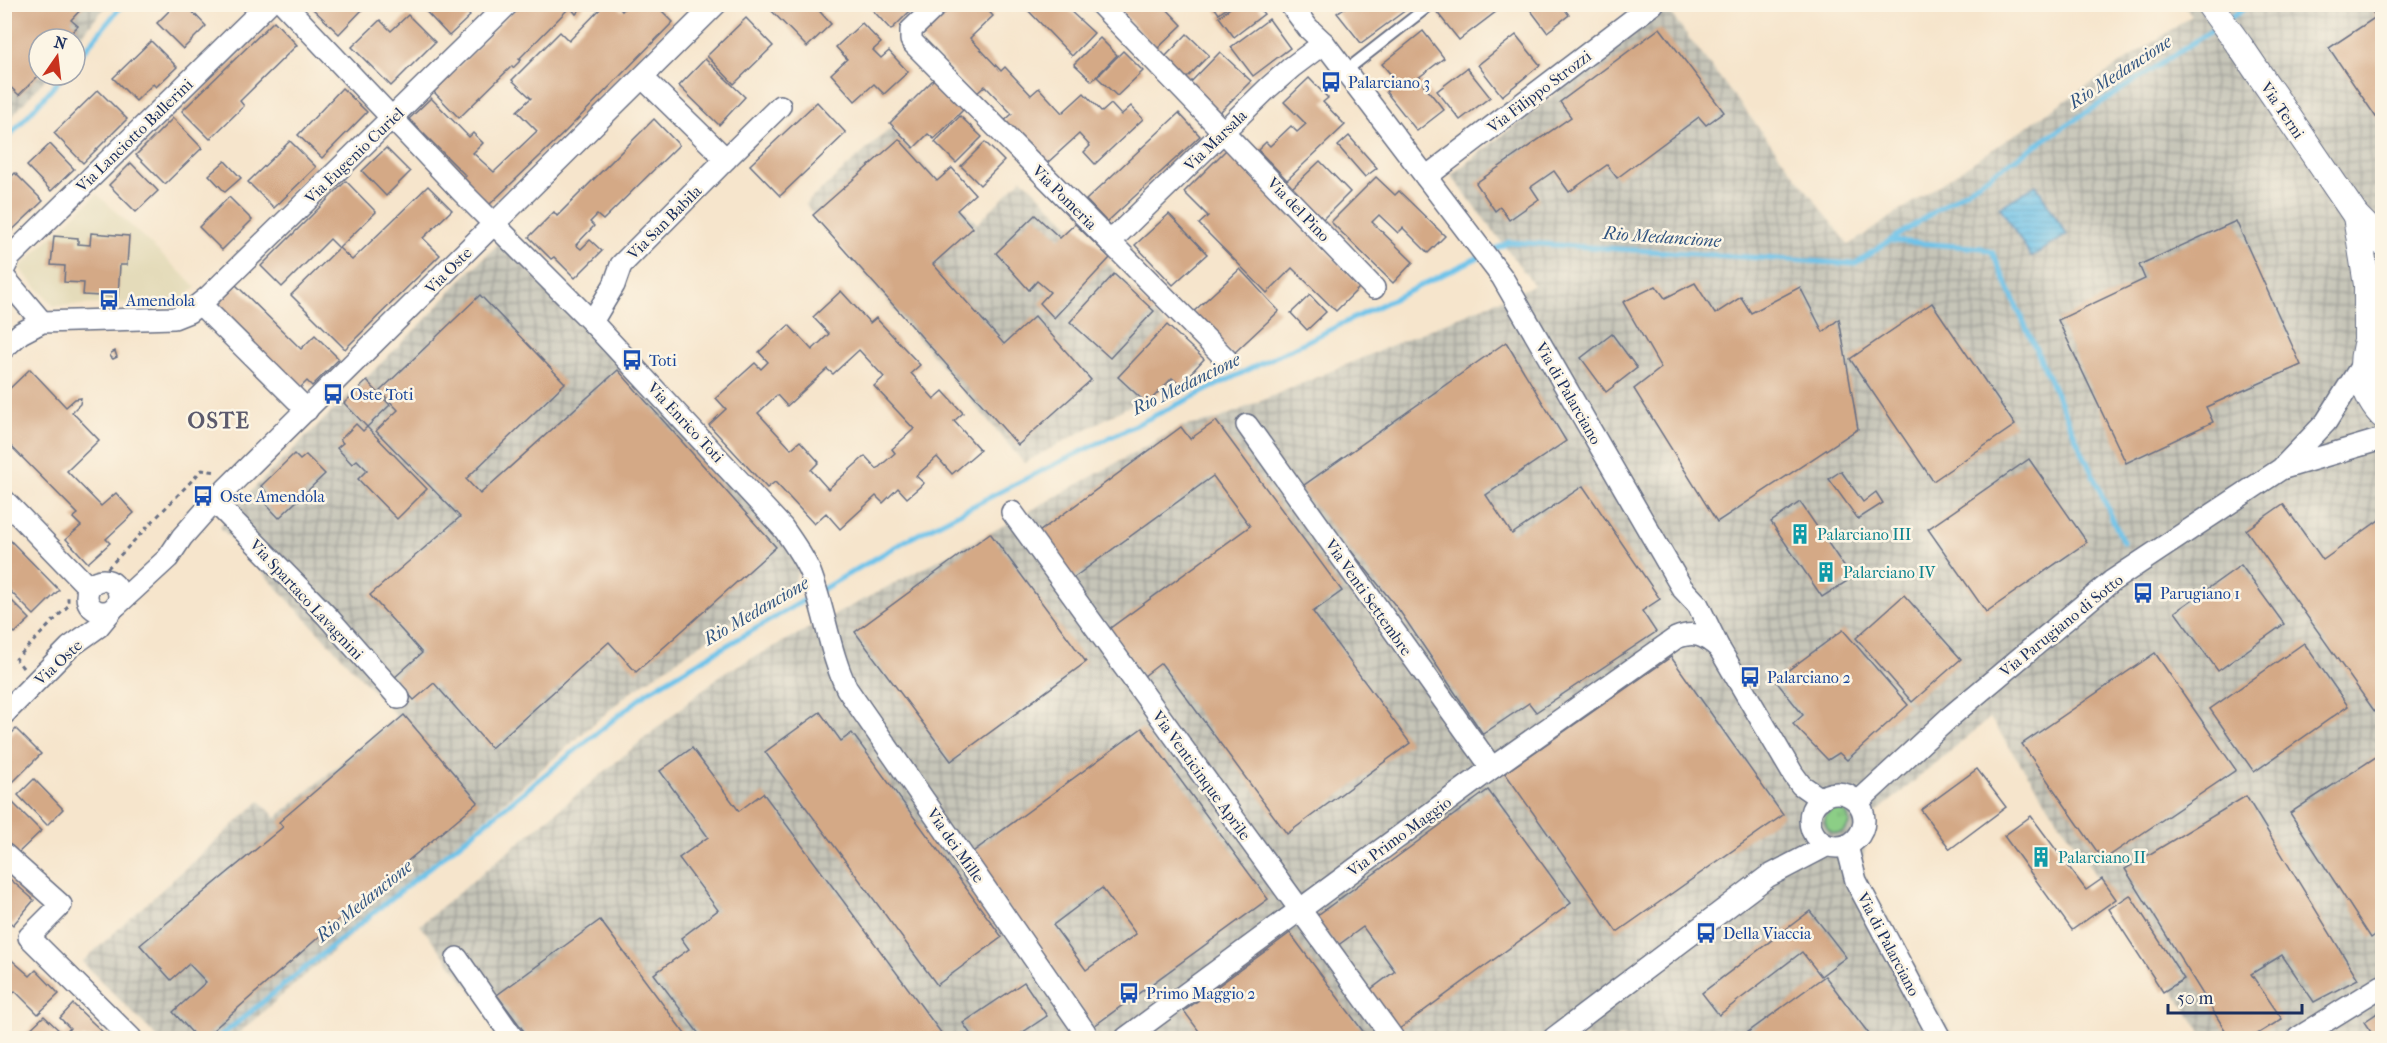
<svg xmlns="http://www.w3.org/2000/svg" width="2387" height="1043" font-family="'IM FELL French Canon',serif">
<defs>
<pattern id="industrial-grid" width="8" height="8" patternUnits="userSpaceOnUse" patternTransform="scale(1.5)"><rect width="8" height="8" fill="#c6c5b8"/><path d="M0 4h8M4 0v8" fill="none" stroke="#a0a099"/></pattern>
<pattern id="grass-tufts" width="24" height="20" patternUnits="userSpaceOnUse" patternTransform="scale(1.5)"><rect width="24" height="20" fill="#8cce86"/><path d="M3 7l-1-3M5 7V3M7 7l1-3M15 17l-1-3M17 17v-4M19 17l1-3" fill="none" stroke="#78b176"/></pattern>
<pattern id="water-rules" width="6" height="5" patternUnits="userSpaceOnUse" patternTransform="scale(1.5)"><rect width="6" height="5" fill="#6dc3ea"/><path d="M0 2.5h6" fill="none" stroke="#599fc1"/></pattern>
</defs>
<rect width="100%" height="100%" fill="#fcf5e5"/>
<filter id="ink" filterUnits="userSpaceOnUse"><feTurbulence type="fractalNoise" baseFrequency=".0167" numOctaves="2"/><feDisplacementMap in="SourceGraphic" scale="12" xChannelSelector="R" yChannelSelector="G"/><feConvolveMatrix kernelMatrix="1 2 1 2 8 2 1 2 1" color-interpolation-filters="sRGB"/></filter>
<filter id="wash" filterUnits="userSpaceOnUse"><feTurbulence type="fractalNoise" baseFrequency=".008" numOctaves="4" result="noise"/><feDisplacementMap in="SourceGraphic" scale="24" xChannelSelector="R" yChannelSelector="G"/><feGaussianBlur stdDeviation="1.35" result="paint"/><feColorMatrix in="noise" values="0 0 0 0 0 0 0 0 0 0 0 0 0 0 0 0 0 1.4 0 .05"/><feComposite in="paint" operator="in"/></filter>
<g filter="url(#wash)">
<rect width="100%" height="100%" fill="#f6e5cc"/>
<!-- built -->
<path fill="#e4dbba" d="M97,194l99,93 -11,10 -12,4 -119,5 -35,-38z"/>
<!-- industrial -->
<g fill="url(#industrial-grid)">
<path d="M5,5h102l-32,38v-4h-36v36h10l-44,49z"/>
<path d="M2183,5h199v1033h-177l-215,-320 -119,99 -10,52 93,169h-1445l-89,-113 302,-251 268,-141 191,-106 35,-7 318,-135 -83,-110 215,-167 183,237 343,-229z"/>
<path d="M891,128l86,96 45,-46 91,91 90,97 -179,97 -219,-259z"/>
<path d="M501,241l283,297 15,27 -5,21 -44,24 -122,84 -395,344h-75l-76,-76 178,-161 16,17 121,-102 -177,-189 21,-26 185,-182 36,-40z"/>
</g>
<!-- grass -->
<circle fill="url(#grass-tufts)" stroke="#547e72" stroke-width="1.5" cx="1837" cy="821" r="12"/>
<!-- water -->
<path fill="url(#water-rules)" stroke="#4479a4" stroke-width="1.5" d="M2036,185l31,50 -36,22 -31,-50z"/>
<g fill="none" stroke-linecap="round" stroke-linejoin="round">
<!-- stream -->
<g stroke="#6dc3ea" stroke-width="5">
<path d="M2230,18l21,-14"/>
<path d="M75,62l48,-58"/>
<path d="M4,142l60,-67"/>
<path d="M1893,241l89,7 10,4 131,290"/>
<path d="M1490,252l19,-10 345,22 363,-237"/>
<path d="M821,590l86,-50 118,-61 456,-223"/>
<path d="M218,1038l431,-347 164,-96"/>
</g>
</g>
<g id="blocks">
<!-- building -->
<g fill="#d4a986" fill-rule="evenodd">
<path d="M4,4h82l-15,16 7,6 -13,13h-26v28l-4,4 4,4 -20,20 -15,-14z"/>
<path d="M176,4h9l21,22 -23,23 -26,-26z"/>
<path d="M318,4h41l4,5 -24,25 -26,-25z"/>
<path d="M419,4h42l9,12 -21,20z"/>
<path d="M520,4h65l-9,10 -6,-7 -51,52 2,1 -8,8 -1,-2 -53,52 -25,-26z"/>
<path d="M605,4h11l6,7 6,-7h27l18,18 -109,111 -75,72 -25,-27 2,-2 -57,-57 22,-21 38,39 4,-4 10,10 -10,10 21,19 43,-41 -20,-20 14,-13 -19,-18 48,-48 9,9z"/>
<path d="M765,4h48l18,20 -24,23z"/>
<path d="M867,4h50l-26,26z"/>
<path d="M949,4h33l11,12 -23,22 31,33 4,-4 26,28 8,-7 23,25 22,-20 18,19 9,-8 10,11 10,-9 12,13 -48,45 -11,-12 6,-6 -11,-12 -34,31 -44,-41 11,-10 -27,-28 -10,9 -57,-61z"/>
<path d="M1022,4h50l-4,5 26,24 -22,23z"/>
<path d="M1114,4h48l20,21 -25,24z"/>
<path d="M1212,4h20l-13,10z"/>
<path d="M1235,4h21l8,10 -30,23 -15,-20z"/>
<path d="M1350,4h64l-53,39 -24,-30z"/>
<path d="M1443,4h49l5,7 -38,29 -23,-29z"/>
<path d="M1526,4h35l8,11 -22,17z"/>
<path d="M2367,4h15v122l-53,-78 47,-31z"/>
<path d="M408,15l27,27 -44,44 -39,-39 28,-27 11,11z"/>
<path d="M746,18l27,28 -39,38 -27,-28z"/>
<path d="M1269,19l21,29 -37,28 -22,-29z"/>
<path d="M274,21l23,24 -57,56 4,5 -34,33 -28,-28z"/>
<path d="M862,23l19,20 -8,7 8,8 8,-7 19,21 -24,22 -10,-10 -19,17 -24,-27 16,-15 -11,-12z"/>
<path d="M1660,28l64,84 -18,13 -7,-8 -82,61 -10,-13 -38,27 -15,-21 -23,16 8,12 -30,21 -9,-13 -5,4 -19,-28 95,-66 -11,-15z"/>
<path d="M1423,31l21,27 -26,20 26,32 -27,21 -31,-39 12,-9 -16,-19z"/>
<path d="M1187,34l22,21 -24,25 -22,-21z"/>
<path d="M1516,35l24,30 -38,31 -24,-31z"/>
<path d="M1100,38l17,17 -25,26 -18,-17z"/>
<path d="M151,41l26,26 -21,20 -3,-3 -17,17 -23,-23z"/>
<path d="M1123,51l20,20 -26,25 -20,-19z"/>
<path d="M1220,52l31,29 -34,34 -30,-29z"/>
<path d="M705,59l40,38 -26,28 -40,-39z"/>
<path d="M1467,68l23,29 -30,23 -23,-29z"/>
<path d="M1309,78l19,20 -5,4 22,23 -58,55 -29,-30 8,-8 4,4 21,-20 6,6 9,-8 -22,-22z"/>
<path d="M934,79l30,30 -30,30 -6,-5 -14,14 -24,-25z"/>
<path d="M342,88l25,24 -45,46 -24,-23z"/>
<path d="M98,90l29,29 -44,44 -29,-30z"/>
<path d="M817,102l29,31 -66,63 -30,-31z"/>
<path d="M1179,113l21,23 -93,86 -21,-22z"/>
<path d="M960,116l22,21 -26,26 -21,-21z"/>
<path d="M173,118l29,30 -37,36 -29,-29z"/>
<path d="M654,119l25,26 -76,75 -6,-5 -7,7 4,4 -18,19 5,4 9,-9 12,11 -27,27 -21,-21 -3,2 -22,-22 25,-25 3,4z"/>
<path d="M1349,136l28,32 -12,9 -27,-31z"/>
<path d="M899,139l38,42 15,-13 23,26 -18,16 16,18 -40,36 71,80 31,-28 56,64 -73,65 -205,-230z"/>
<path d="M290,141l26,26 -42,41 -26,-26z"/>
<path d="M985,142l19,19 -24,24 -19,-19z"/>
<path d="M50,144l24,25 -23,22 -24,-25z"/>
<path d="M386,148l24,24 -24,24 -24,-25z"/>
<path d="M1226,150l135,136 -25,25 -44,-43 -25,25 -68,-69 9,-8 -24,-24z"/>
<path d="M225,161l16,17 -16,14 -16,-17z"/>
<path d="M1320,161l30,31 -27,27 -31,-31z"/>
<path d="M131,163l27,28 -22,21 -27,-27z"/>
<path d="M15,173l28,28 -39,37v-54z"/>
<path d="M1376,177l19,18 4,-4 46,45 -17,17 -25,-25 -5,5 -19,-18 -7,7 41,40 -20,21 -62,-61z"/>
<path d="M346,181l30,31 -37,36 -9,-9 -48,48 -21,-21z"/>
<path d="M428,186l24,24 -29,28 17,17 -95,94 -54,-54 48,-47 13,12z"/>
<path d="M229,197l23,23 -30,30 -23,-23z"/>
<path d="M1169,214l38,40 -34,31 -38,-40z"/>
<path d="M1035,215l25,23 15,-14 35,34 -56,60 -14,-15 10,-11 -13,-11 -8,9 -33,-37z"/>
<path d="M2236,221l65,144 -95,42 7,15 -87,41 -68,-143 87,-41 -6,-14z"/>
<path d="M91,233l38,3 -2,29h-7l-2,32 -35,-2 1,-12 -20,-1 1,-16 -14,-1 3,-29 24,2v6l12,1z"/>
<path d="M1240,269l39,42 -47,44 -40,-42z"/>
<path d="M1114,274l40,37 -44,47 -40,-36z"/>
<path d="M1695,283l20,31 26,-17 10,16 49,-26 23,45 16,-13 19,110 -141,93 -83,-133 27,-21 -38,-66 33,-16 9,12z"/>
<path d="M236,285l65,64 14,-14 24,24 -27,27 -5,-5 -11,11 -84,-83z"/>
<path d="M841,291l29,32 6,-5 44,47 -9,8 23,26 9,-8 20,22 -9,8 26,29 -28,24 -15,-17 -21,19 8,7 -17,15 -9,-10 -15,15 -7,-7 -36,33 -14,-16 -12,11 -39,-42 -8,6 -58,-63 17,-16 -10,-11 39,-35 6,6 7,-7 -9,-10 30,-27 23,25 17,-16 -16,-17zM859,350l25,27 -10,9 40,43 -22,20 3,4 -18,16 -12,-13 -37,33 -17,-19 8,-8 -19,-21 -9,8 -33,-36 19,-18 10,11 40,-37 6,5z"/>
<path d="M480,295l85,88 -99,96 14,15 138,-124 158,177 -140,125 -27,-30 -118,106 -57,-65 -20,17 -20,-22 28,-25 -52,-58 90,-78 -84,-86 22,-21 -18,-19z"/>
<path d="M1310,295l16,17 -19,18 -16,-17z"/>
<path d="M1932,303l83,122 -82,56 -83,-122z"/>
<path d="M1167,325l37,34 -24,26 -8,-7 -25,26 -29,-27z"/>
<path d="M1612,334l25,34 -31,24 -25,-34z"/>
<path d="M1506,342l60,99 -80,54 26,39 71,-48 77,113 -18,12 14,21 -120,80 -7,-9 -46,31 -84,-124 -99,-122z"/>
<path d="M115,351l2,6 -4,2 -3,-3 1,-3z"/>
<path d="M30,369l36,38 9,-8 6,-1 -1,6 -8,8 27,28 -32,31 34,35 15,-13 18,20 -28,26 4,4 -22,20 -22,-24 15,-13 -8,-8 5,-4 -74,-75v-45z"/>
<path d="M367,381l23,24 -23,22 -23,-24z"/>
<path d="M1216,421l126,170 -29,21 97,131 -123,91 -126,-171 -17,13 -35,-47 141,-103 -37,-50 -140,102 -34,-46 142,-105 9,12z"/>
<path d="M356,424l7,7 4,-4 60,62 -30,30 -39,-40 9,-9 -10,-10 -5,4 -15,-16 6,-5 -3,-3z"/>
<path d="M294,454l6,6 6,-5 19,19 -46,44 -19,-20 6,-6 -5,-6z"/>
<path d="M2029,459l58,83 -101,70 -58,-83z"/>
<path d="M1841,471l22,31 13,-10 7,11 -25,16 -29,-40z"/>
<path d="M1800,502l52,76 -30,19 -51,-75z"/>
<path d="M2283,504l40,56 59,-42v189l-7,5 -129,-182z"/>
<path d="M990,533l96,129 -135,99 -96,-129z"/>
<path d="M4,534l55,56 -25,25 -30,-30z"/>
<path d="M2241,565l43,59 -66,47 -43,-59z"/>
<path d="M4,593l26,26 -15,14 -11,-10z"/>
<path d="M1904,595l57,64 -49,43 -56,-64z"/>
<path d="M1843,630l65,75 -61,55 -8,-7 -11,7 -35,-36 10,-9 -28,-35z"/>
<path d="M2304,643l44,63 -94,66 -44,-63z"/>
<path d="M2155,653l81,117 -133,90 -81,-116z"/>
<path d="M1671,657l112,158 -166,117 -112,-159z"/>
<path d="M820,712l21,29 11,-8 150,204 -65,48 -172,-233z"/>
<path d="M404,715l74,87 -124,104 -150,132h-7l-24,-26 33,-30 -17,-18 -18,16 -31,-35 143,-118 -4,-5z"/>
<path d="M1142,728l126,171 -174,127 -124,-172zM1102,888l34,46 -50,36 -33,-45z"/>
<path d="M16,729l25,25 -29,29 -8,-7v-35z"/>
<path d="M692,748l47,63 24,-18 182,245h-243l-48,-64 35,-25 -8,-11 37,-28 -39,-52 29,-21 -48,-66z"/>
<path d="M2382,753v177l-11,8 -81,-125z"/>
<path d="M1977,769l29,38 -56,42 -29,-39z"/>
<path d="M34,779l29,30 -16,16 -29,-30z"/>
<path d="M1488,790l83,113 -176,129 -29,-39 29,-22 -32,-44 -26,19 -22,-29z"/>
<path d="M4,794l37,37 -25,24 -12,-12z"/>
<path d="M2246,796l112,183 -44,23 -32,-47 -31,19 31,45 -31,19h-21l-105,-169z"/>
<path d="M2031,816l55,74 16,-11 14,20 -44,31 -68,-94z"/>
<path d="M4,874l30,26 -21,25 -9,-8z"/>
<path d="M2130,895l54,84 -21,13 -54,-83z"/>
<path d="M1810,911l36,46 -25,19 -19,-24 -83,63 -17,-22z"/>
<path d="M600,920l88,118h-159l-32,-43z"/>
<path d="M1290,933l78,105h-164l-20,-27z"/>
<path d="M6,955l24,21 6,-6 23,24 -21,20 -23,-23 -9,10 -2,-1z"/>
<path d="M1825,976l47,62h-132z"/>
<path d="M1024,982l23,34 -33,22h-41l-10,-15z"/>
<path d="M73,1004l36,34h-88l23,-22 20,19 6,-7 -10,-10z"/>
<path d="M2382,1010v28h-7l-11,-16z"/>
</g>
</g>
</g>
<g filter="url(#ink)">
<use href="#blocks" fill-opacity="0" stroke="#686f84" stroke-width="1.5"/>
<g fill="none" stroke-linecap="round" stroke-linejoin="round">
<!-- service casing -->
<g stroke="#686f84" stroke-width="14">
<path id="service" d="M1344,72l87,-68"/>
</g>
<!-- minor casing -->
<g stroke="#686f84" stroke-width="24">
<g id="minor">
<path d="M284,4l177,187 131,131 191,206c10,14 20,28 27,44 15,38 19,80 37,117l238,343v6"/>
<path d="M938,4l-27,26v10l3,4 313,316"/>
<path d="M1100,4l274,284"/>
<path d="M1290,4l18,24 16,15 178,234 180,311 16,17 21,43 74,126 8,11 20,14"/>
<path d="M726,159l54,-53"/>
<path d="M1426,177l227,-173"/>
<path d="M1110,242l159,-155 23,-20 32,-24"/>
<path d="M4,269l6,-12 258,-253"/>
<path d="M4,277l38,45"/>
<path d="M200,304l107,106"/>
<path d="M592,322l22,-37 7,-20 105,-106 -83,-81"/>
<path d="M4,348l17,-15 21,-11 132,-4 15,-6 19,-15 300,-293"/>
<path d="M1247,425l245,343"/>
<path d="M2284,468l98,-29"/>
<path d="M4,500l85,88"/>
<path d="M214,501l113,115 72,82"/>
<path d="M1012,512l381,526"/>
<circle cx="103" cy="596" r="16"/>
<path d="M117,605l51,-47 14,-21 32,-36 502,-497"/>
<path d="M4,714l66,-67 28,-20 14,-17"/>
<circle cx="1837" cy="820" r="27"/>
<path d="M1858,802l93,-86 161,-135 169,-112 45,-47 36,-57"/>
<path d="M1847,846l9,35 84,157"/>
<path d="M4,854l57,51 -32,32 102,101"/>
<path d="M457,958l56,80"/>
<path d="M1126,1038l366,-270 184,-130c18,-8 29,-2 43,10"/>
<path d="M1554,1038l213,-161 59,-31"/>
<path d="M2298,1038l84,-52"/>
</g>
</g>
<!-- tertiary casing -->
<g stroke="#686f84" stroke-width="28">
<g id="tertiary">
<path d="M2209,4l31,42 116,170 26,26"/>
<path d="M2356,216l11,69v54"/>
<path d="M2374,324c-15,30 -17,65 8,91"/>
</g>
</g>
<!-- path -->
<g stroke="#686f84" stroke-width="3" stroke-dasharray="4.5 4.5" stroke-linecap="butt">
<path d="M100,572h4l98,-102 15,2"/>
<path d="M23,668l-7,-9 52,-53v-12"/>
</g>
<!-- service -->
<use href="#service" stroke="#fff" stroke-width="10"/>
<!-- minor -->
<use href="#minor" stroke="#fff" stroke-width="21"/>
<!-- tertiary -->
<use href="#tertiary" stroke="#fff" stroke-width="26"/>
</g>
</g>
<!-- icons -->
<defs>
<g id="bus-bare" transform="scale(1.62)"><path d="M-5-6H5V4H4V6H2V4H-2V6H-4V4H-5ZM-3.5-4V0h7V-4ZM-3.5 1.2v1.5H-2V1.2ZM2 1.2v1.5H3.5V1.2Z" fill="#1a4fb4" stroke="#fcf5e5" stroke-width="2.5" paint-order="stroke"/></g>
<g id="building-bare" transform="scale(1.62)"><path d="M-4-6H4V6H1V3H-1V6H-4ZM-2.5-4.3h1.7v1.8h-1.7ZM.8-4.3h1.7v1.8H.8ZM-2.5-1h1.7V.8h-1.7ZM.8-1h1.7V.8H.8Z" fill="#0f9aa8" stroke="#fcf5e5" stroke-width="2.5" paint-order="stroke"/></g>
</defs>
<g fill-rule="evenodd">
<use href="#bus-bare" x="1331" y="82"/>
<use href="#bus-bare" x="109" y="300"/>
<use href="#bus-bare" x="632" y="360"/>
<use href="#bus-bare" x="333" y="394"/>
<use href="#bus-bare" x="203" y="496"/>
<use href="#building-bare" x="1800" y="534"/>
<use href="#building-bare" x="1826" y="572"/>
<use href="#bus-bare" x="2143" y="593"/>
<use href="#bus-bare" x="1750" y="677"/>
<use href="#building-bare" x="2041" y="857"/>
<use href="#bus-bare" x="1706" y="933"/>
<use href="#bus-bare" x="1129" y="993"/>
</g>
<g text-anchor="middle" stroke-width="5" stroke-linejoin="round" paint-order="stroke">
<!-- transit labels -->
<g font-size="16" fill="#164399" stroke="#fcf5e5" text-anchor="start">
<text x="1348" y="88">Palarciano 3</text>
<text x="126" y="306">Amendola</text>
<text x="649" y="366">Toti</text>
<text x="350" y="400">Oste Toti</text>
<text x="220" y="502">Oste Amendola</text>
<text x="2160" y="599">Parugiano 1</text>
<text x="1767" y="683">Palarciano 2</text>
<text x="1723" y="939">Della Viaccia</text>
<text x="1146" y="999">Primo Maggio 2</text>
</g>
<!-- street labels -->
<g font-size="16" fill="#1b2f5e" stroke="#fcf5e5">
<text transform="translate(1539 91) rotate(-37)" y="6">Via Filippo Strozzi</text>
<text transform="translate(2283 110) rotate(56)" y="6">Via Terni</text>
<text transform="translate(134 135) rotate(-44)" y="6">Via Lanciotto Ballerini</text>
<text transform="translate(1215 140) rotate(-44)" y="6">Via Marsala</text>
<text transform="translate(354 155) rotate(-44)" y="6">Via Eugenio Curiel</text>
<text transform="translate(1065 197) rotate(45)" y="6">Via Pomeria</text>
<text transform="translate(1299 209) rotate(46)" y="6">Via del Pino</text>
<text transform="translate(664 222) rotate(-45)" y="6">Via San Babila</text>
<text transform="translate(448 270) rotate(-45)" y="6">Via Oste</text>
<text transform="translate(1569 393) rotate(60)" y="6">Via di Palarciano</text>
<text transform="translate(686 422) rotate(47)" y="6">Via Enrico Toti</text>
<text transform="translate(1369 597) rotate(55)" y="6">Via Venti Settembre</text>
<text transform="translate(307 599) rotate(47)" y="6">Via Spartaco Lavagnini</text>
<text transform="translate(2061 625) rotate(-39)" y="6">Via Parugiano di Sotto</text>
<text transform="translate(58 662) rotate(-43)" y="6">Via Oste</text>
<text transform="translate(1202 775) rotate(54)" y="6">Via Venticinque Aprile</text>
<text transform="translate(1399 836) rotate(-36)" y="6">Via Primo Maggio</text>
<text transform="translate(956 845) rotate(55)" y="6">Via dei Mille</text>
<text transform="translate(1889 944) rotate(62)" y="6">Via di Palarciano</text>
</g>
<!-- culture labels -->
<g font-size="16" fill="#0d838f" stroke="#fcf5e5" text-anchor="start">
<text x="1817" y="540">Palarciano III</text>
<text x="1843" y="578">Palarciano IV</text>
<text x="2058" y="863">Palarciano II</text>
</g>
<!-- water labels -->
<g font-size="18" font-style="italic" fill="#305481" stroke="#fcf5e5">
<text transform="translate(2120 72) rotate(-33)" y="6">Rio Medancione</text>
<text transform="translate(1662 237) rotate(4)" y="6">Rio Medancione</text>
<text transform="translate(1186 384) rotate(-26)" y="6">Rio Medancione</text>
<text transform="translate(756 611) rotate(-30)" y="6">Rio Medancione</text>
<text transform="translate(364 901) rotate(-39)" y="6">Rio Medancione</text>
</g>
<!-- district labels -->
<g font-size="22" font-weight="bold" letter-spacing="1.5" fill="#5c5a6c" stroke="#fcf5e5">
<text x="219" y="428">OSTE</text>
</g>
</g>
<!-- margin -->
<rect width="2387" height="1043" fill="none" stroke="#fcf5e5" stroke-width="24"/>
<!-- north arrow -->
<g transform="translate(57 57) rotate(14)"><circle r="28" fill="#fcf5e5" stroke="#a2a6af" stroke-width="1.5"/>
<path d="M0-4.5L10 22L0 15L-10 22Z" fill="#c8321e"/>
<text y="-9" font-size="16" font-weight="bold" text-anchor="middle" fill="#1b2f5e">N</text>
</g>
<!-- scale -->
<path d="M2168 1004v9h134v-9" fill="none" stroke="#1b2f5e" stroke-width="3"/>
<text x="2177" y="1004" font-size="18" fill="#1b2f5e" stroke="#fcf5e5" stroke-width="4.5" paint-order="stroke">50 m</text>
</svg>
